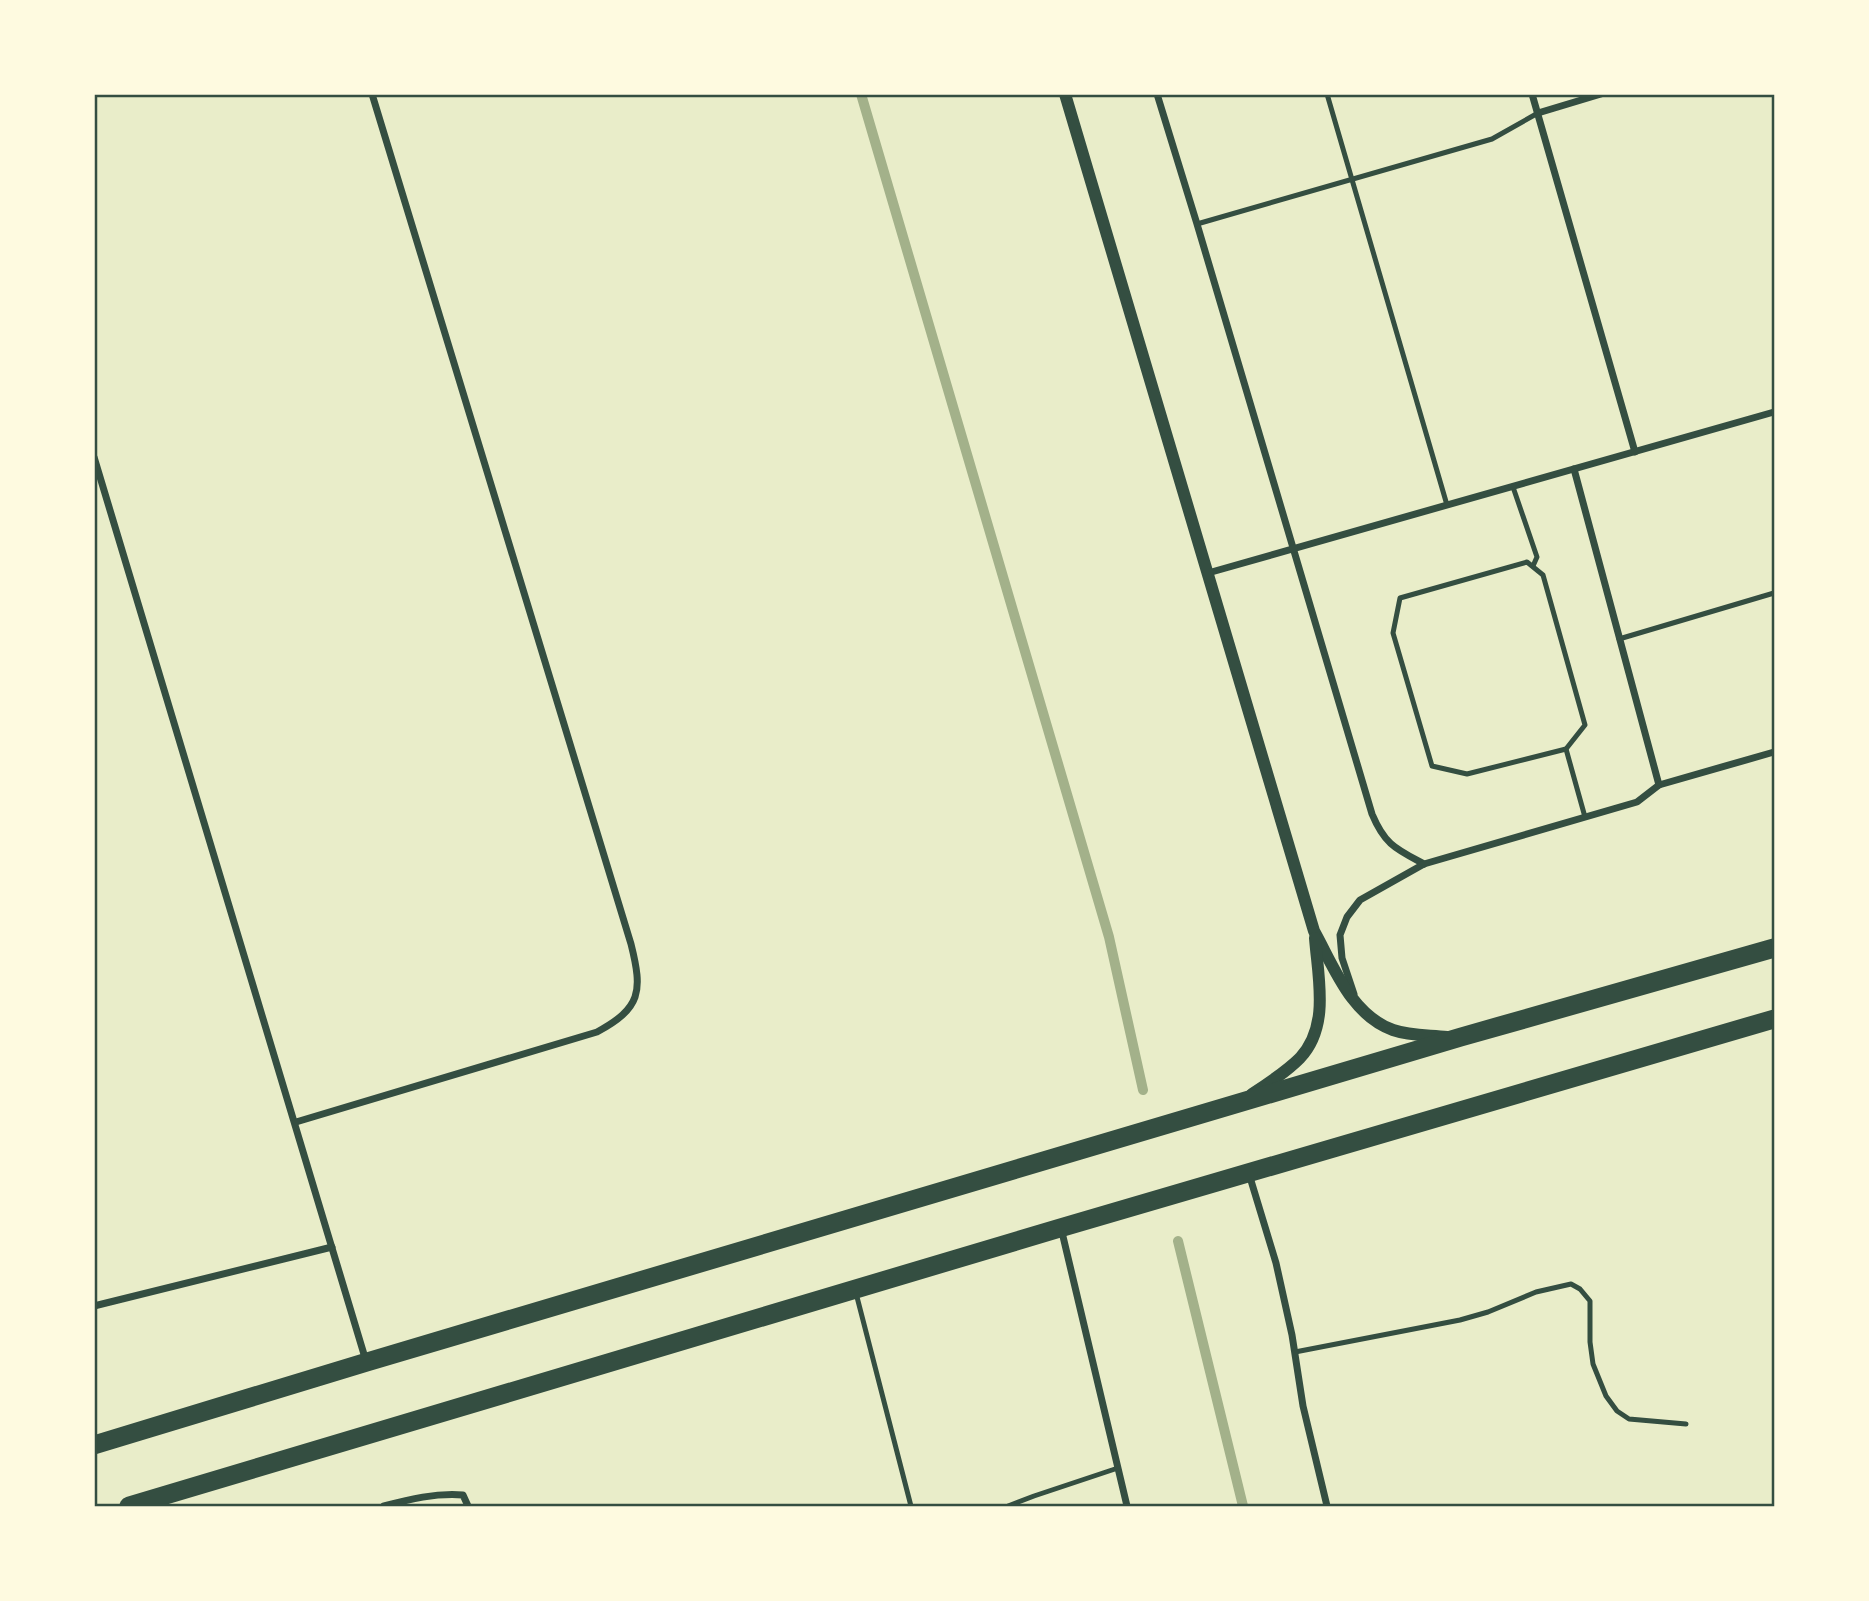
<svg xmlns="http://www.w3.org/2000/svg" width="1869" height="1601" font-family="Commissioner,sans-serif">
<rect width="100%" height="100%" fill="#e9edc9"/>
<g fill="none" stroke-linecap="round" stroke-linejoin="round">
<!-- stream -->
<g stroke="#a3b18a" stroke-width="10">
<path d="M861,94l248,843 34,153"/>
<path d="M1178,1241l65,265"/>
</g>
<!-- service -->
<g stroke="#344e41" stroke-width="5">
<path d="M1327,94l120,411"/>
<path d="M1197,224l295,-85 46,-26"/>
<path d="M1513,487l24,70 -4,9"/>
<path d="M1527,562l16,13 42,150 -19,24 -99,25 -35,-8 -39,-133 7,-35z"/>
<path d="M1619,639l155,-46"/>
<path d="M1566,749l19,68"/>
<path d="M856,1293l55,213"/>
<path d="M1295,1352l165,-32 28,-8 48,-20 35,-8 9,5 10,12v41l3,22 13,32 11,15 12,8 57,5"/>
<path d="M1008,1506l26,-10 84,-28"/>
</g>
<!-- minor -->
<g stroke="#344e41" stroke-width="7">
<path d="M1157,94l40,130 175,590c13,31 24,35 52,50"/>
<path d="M1532,94l103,358"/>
<path d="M1538,113l63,-19"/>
<path d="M94,457l272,904"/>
<path d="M1574,469l85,316"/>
<path d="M1208,573l566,-161"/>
<path d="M1354,994l-12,-36 -2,-23 7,-18 13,-17 64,-36 213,-62 22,-17 115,-33"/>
<path d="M296,1122l301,-90c44,-24 46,-40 34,-88l-259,-850"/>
<path d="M1249,1174l27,89 16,72 11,71 24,100"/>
<path d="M1061,1228l66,278"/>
<path d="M94,1306l238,-59"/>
<path d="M384,1506c26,-7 51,-13 79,-11l5,11"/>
</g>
<!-- tertiary -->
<g stroke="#344e41" stroke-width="12">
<path d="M1065,94l249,837c20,36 37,84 79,99 17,6 36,5 54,7"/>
<path d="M1252,1094c17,-11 34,-22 48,-36 30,-32 18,-80 15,-120"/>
</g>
<!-- trunk -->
<g stroke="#344e41" stroke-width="19">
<path d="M94,1445l273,-83 1094,-325 313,-89"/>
<path d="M129,1506l931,-278 714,-209"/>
</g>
</g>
<!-- border -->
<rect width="1869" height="1601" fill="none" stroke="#fefae0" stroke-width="192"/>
<rect x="96" y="96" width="1677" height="1409" fill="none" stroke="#344e41" stroke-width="2.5"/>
</svg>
